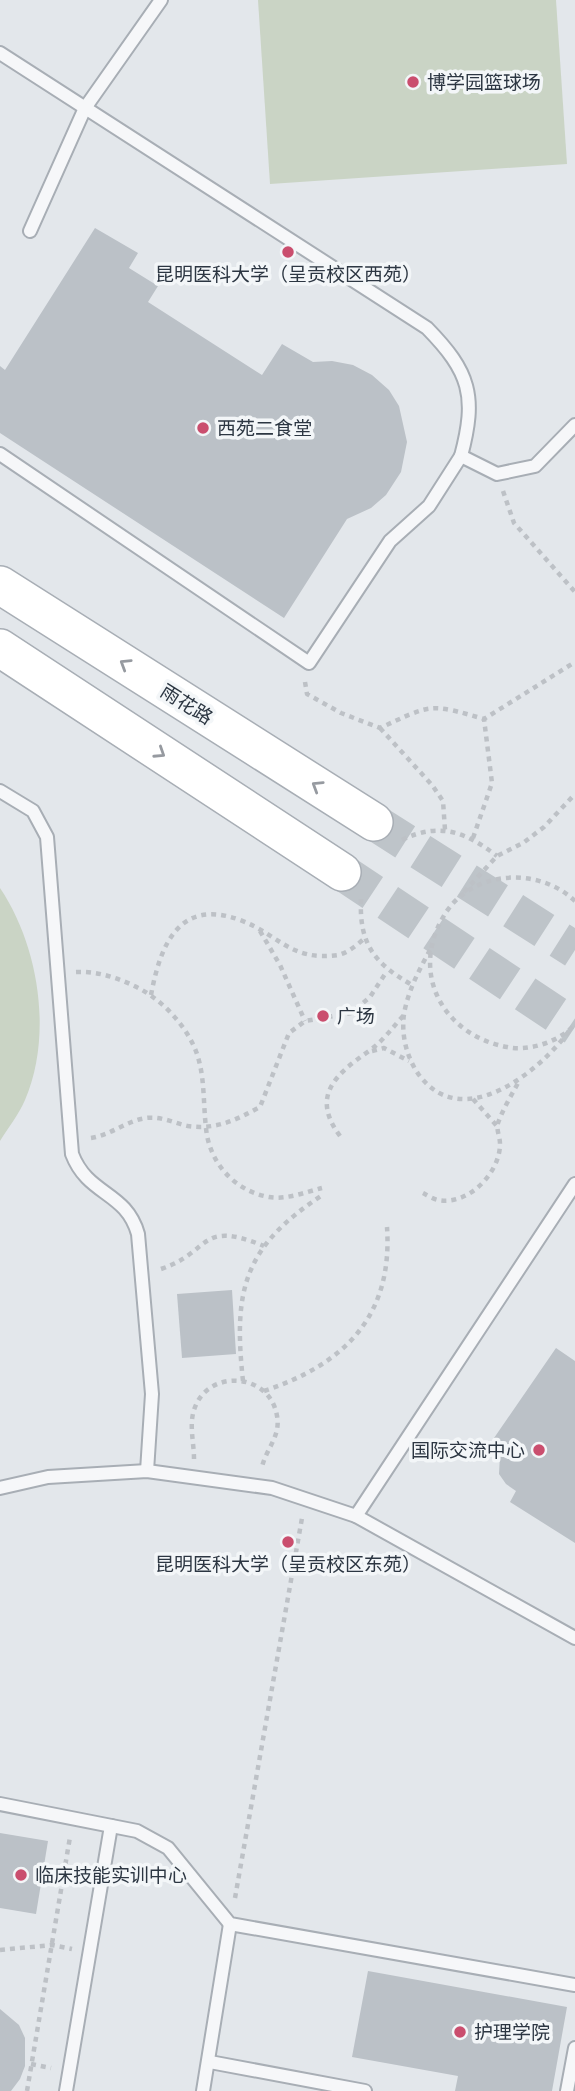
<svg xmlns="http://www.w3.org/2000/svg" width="575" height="2091" font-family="'Varela Round','Noto Sans SC',sans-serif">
<rect width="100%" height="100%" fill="#e3e7eb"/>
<!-- green -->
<g fill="#cad4c5">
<path d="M258,0h298l11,164 -297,20z"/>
<path d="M0,888c39,58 53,147 25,212 -6,14 -17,28 -25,41z"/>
</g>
<!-- building -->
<g fill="#bbc1c7">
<path d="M95,228l43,25 -9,15 29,18 -10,16 114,73 20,-31 31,18 19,-1 21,4 19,10 17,15 10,16 8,36 -6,30 -15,23 -15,13 -24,11 -63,99 -284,-185v-67l5,4z"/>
<path d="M232,1290l4,64 -54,4 -5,-64z"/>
<path d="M556,1348l19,13v182l-65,-41 6,-11 -10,-7 -7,-10 1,-19 5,-10 -11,-7z"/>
<path d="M0,1833l48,8 -12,73 -36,-6z"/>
<path d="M368,1971l199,36 -15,84h-97l3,-15 -106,-19z"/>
<path d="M0,2009l19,16 6,13v28l-5,13 -9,12h-11z"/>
</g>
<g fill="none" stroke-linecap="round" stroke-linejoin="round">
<!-- secondary-tunnel -->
<g stroke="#bec4c9" stroke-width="37" stroke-dasharray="37 18" stroke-linecap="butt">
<path d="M374,822l201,128"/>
<path d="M342,872l233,155"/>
</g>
<!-- lane casing -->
<g stroke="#a8aeb5" stroke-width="16">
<g id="lane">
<path d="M0,53l427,275c43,44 50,68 34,128"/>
<path d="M30,231l55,-123 76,-108"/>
<path d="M0,454l309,209 81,-122 39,-35 32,-50 36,18 38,-8 40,-41"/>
<path d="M0,791l33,20 14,26 25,317c16,42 54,37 66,80l14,160 -5,77"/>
<path d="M0,1488l48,-11 99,-6 125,17 84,28 219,122"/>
<path d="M356,1516l219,-332"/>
<path d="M0,1804l137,27 31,17 62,76 345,61"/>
<path d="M210,2062l155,29"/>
<path d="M66,2091l45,-265"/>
<path d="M203,2091l27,-167"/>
<path d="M567,2091l8,-43"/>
</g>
</g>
<!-- secondary casing -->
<g stroke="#a8aeb5" stroke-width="40">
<g id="secondary">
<path d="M0,585l374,237"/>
<path d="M0,648l342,224"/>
</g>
</g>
<!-- path -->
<g stroke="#bdc1c6" stroke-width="4.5" stroke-dasharray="5 5" stroke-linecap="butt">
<path d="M503,491l11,32 61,69"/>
<path d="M305,682l2,12 34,19 39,15c52,-24 49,-25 104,-9l91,-57"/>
<path d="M380,728l52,57 11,16 2,29"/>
<path d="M473,838l19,-55 -8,-64"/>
<path d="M402,840c38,-19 65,-7 95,16"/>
<path d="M464,892l33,-36 26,-13 21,-16 31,-33"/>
<path d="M361,899c-2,45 13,64 51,86"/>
<path d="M575,901c-38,-36 -107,-31 -133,18 -32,58 4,117 65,128 22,5 54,-6 68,-23"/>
<path d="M260,931l20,34 25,56"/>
<path d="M430,950c-11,20 -22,41 -26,64 -3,22 3,44 15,61 44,59 121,-4 150,-44"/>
<path d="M76,972c23,-1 46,7 66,18 23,13 46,38 55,64 8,24 6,48 9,74 3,34 28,63 63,69 17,3 37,-5 53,-9"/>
<path d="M151,995c9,-48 27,-98 89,-75 38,14 51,42 98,35 10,-2 20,-11 27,-17"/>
<path d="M372,1051l12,-3 25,13"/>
<path d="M473,1099l24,27"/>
<path d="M340,1136c-30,-40 -4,-62 29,-85 14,-10 23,-23 35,-36"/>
<path d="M91,1138c20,-3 35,-17 55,-20 15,-2 28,5 42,8 28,4 48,-6 72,-19l29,-74 16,-12 46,-8 19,-16 17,-26"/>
<path d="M423,1193c4,2 10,6 15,7 30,6 62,-27 62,-56 0,-8 -4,-14 -2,-21 5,-14 13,-27 20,-40"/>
<path d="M161,1269c51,-17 37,-50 103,-23"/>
<path d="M243,1381c-10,-92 1,-135 81,-187"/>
<path d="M264,1391c81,-27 129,-75 123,-164"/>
<path d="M194,1459c0,-16 -5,-34 0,-49 13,-42 76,-38 83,6 4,20 -11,33 -15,51"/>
<path d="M235,1898l67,-380"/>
<path d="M0,1950l52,-5 20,4"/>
<path d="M31,2064l20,4"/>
<path d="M27,2091l43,-254"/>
</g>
<!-- lane -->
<use href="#lane" stroke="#f6f7f9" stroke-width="12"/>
<!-- secondary -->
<use href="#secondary" stroke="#fff" stroke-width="37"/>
</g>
<!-- one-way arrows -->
<defs><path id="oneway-chevron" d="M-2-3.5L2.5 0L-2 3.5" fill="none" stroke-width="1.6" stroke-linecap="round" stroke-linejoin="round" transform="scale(1.75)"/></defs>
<g stroke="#969aa0">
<use href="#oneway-chevron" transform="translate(125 664) rotate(-148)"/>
<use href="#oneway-chevron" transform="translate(160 753) rotate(33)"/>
<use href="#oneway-chevron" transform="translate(317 786) rotate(-148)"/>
</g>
<!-- markers -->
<g fill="#ca4e6e" stroke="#f3f6f8" stroke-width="2.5">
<circle cx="413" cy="82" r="7"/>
<circle cx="288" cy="252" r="7"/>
<circle cx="203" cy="428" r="7"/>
<circle cx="323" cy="1016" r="7"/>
<circle cx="539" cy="1450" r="7"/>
<circle cx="288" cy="1542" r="7"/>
<circle cx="21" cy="1875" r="7"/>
<circle cx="460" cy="2032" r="7"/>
</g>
<g text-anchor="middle" stroke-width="7" stroke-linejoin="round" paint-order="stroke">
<!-- poi labels -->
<g font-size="19" fill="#2c3642" stroke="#f3f6f8" text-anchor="start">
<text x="427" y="89">博学园篮球场</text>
<text x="288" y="281" text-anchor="middle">昆明医科大学（呈贡校区西苑）</text>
<text x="217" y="435">西苑二食堂</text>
<text x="337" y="1023">广场</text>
<text x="525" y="1457" text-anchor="end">国际交流中心</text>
<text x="288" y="1571" text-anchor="middle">昆明医科大学（呈贡校区东苑）</text>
<text x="35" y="1882">临床技能实训中心</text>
<text x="474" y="2039">护理学院</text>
</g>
<!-- street labels -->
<g font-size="19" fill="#2c3642" stroke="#f3f6f8">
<text transform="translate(187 704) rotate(32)" y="7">雨花路</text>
</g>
</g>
</svg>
